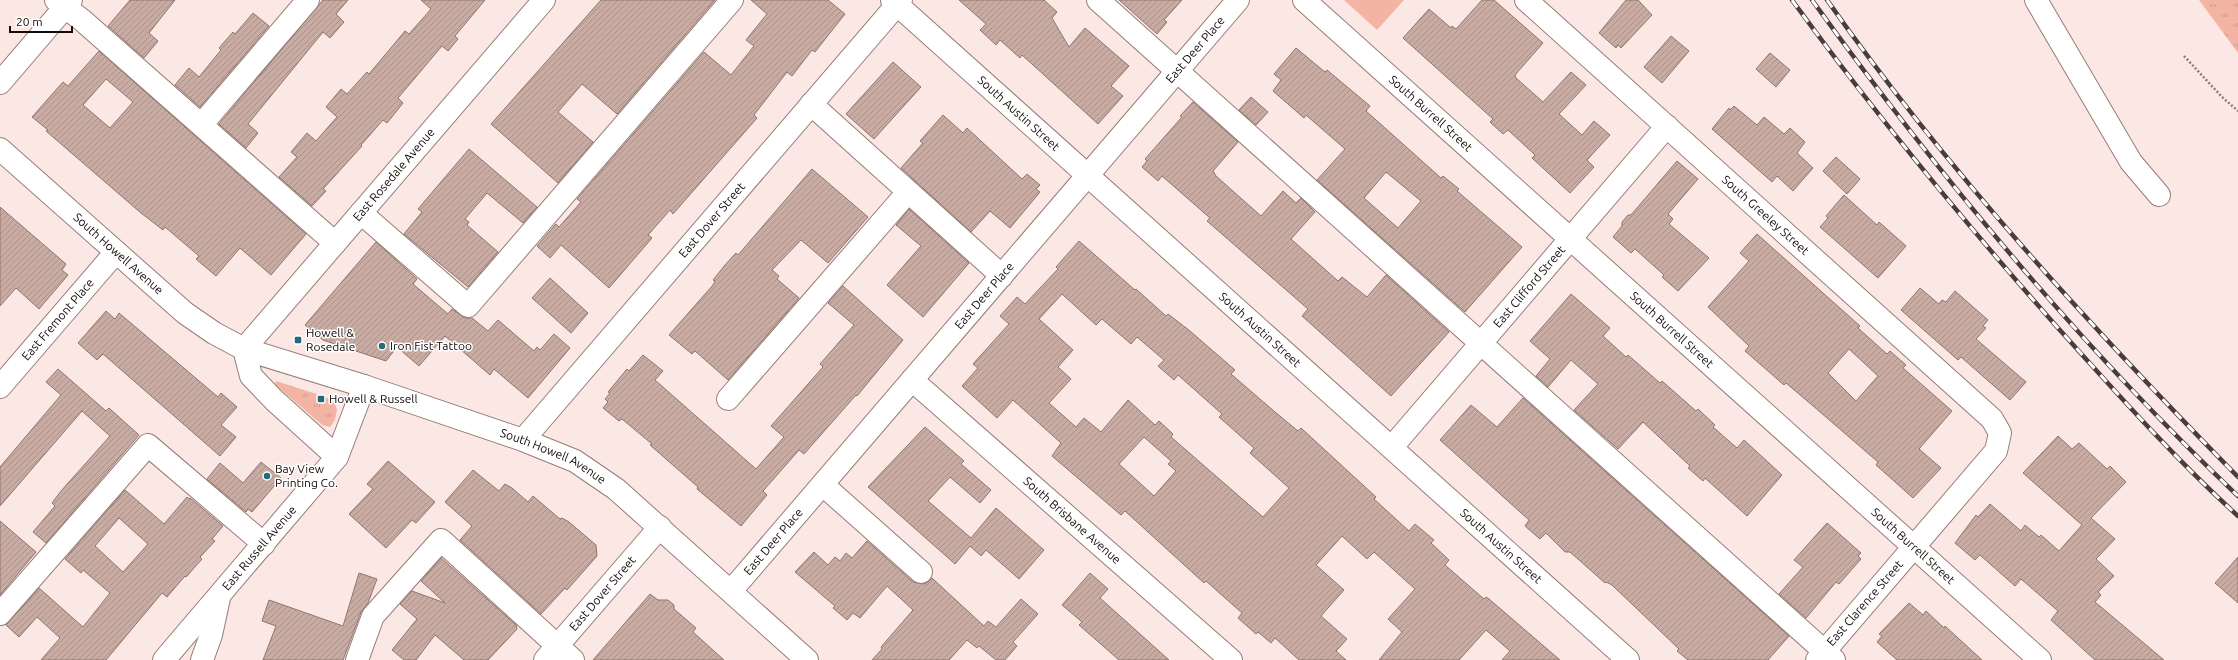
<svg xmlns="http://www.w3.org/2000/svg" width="2238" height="660" font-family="Ubuntu,sans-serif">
<defs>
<pattern id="grass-tufts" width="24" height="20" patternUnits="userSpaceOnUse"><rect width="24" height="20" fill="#f3b4a4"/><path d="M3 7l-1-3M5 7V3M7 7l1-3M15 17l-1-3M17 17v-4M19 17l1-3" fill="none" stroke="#cf998c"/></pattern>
<pattern id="building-hatch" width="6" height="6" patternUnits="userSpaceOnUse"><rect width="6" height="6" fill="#c8aba3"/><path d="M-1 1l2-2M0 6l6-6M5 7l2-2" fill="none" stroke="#ab928b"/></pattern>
</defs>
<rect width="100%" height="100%" fill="#fbe8e4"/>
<!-- grass -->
<g fill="url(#grass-tufts)">
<path d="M2199,0h39v53z"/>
<path d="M276,381l50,16 9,7 2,6 -2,10 -5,7 -8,-2 -45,-39 -2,-2z"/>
</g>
<!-- garden -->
<path fill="#f3b4a4" d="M1344,0h60l-27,30z"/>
<!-- building -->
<g fill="url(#building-hatch)" stroke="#8f756d" fill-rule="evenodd">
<path d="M130,0h45l-26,33 9,8 -14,17 -36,-32z"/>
<path d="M323,0h25l-12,14 8,8 -14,16 -7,-6 -75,92 10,9 -12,15 -27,-24z"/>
<path d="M421,0h64l-30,36 3,3 -10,12 -6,-5 -44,52 5,5 -16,20 -4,-3 -22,25 1,1 -39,43 3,2 -14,15 -33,-29 18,-20 -6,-5 16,-19 9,8 21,-24 -11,-10 15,-18 6,5 20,-22 2,2 36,-43 4,3 22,-25z"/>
<path d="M601,0h114l-98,114 -35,-30 -24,28 35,30 -35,41 -67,-59z"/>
<path d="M751,0h77l17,14 -30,38 -3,-2 -20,26 -5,-4 -33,43 3,3 -84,96 -3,-4 -22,25 4,3 -43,50 -48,-43 -11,13 -13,-12 19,-22 3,3 22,-25 -4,-3 127,-147 27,23 23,-29 -8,-6 21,-26z"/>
<path d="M959,0h85l13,12 -5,6 17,29 16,-19 44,38 -18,20 12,10 -25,28 -76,-69 -2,3 -20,-18 -4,5 -16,-15 6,-6z"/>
<path d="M1119,0h63l-18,20 3,2 -10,12z"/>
<path d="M1482,0h12l49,43 -28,32 1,3 27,24 28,-30 15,13 -27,29 23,21 12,-14 16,14 -23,25 7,7 -24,26 -38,-35 3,-3 -27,-25 -5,4 -13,-12 3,-3 -90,-81 26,-29 22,19 1,-2 4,3z"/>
<path d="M1626,0h12l14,15 -31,33 -3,-3 -2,3 -17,-15z"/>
<path d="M253,13l16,13 -69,81 -25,-22 14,-17 10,9 22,-27 -2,-2 14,-16 2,2z"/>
<path d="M1671,36l18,15 -27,32 -18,-16z"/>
<path d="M1296,48l29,24 2,-2 43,36 -4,5 75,67 2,-2 16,13 -2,2 65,56 -57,65 -148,-132 28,-31 -39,-34 -2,3 -31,-27 8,-11 -7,-6zM1386,172l35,29 -23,27 -34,-30z"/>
<path d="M99,51l207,183 -35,41 -31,-27 -24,28 -20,-17 3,-3 -34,-29 -2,3 -22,-17 -95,-82 2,-1 -16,-13 31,-35 5,4zM106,79l27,23 -23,26 -27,-23z"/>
<path d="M1770,53l20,17 -14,17 -20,-18z"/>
<path d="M893,62l28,25 -47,52 -28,-25z"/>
<path d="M1251,97l17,15 -12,13 -17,-15z"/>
<path d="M1193,102l45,40 -25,29 3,5 45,40 22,-25 13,12 5,-5 14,14 -24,27 47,42 4,-4 25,20 19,-22 63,57 -58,64 -89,-80 6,-7 -101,-88 3,-3 -48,-42 -4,5 -16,-14 5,-6 -2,-2 37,-42 -2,-1z"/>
<path d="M1734,106l23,19 7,-8 20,17 6,-6 15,14 -8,11 16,15 -20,23 -16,-15 -5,6 -60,-53 17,-21 1,2z"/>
<path d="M943,115l20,18 4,-5 55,51 5,-5 13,11 -4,4 4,3 -30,36 -20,-17 -19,21 -70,-64 22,-25 -3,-2z"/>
<path d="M469,149l68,58 -14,16 -36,-30 -22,26 4,3 -2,3 31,27 -30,35 -64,-53 18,-22 -4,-3z"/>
<path d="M1836,157l24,22 -13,15 -24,-23z"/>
<path d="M1677,161l21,18 -30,35 5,5 -4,5 40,34 -31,33 -16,-14 2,-2 -29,-26 -4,4 -18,-16 9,-11v-4l6,-7h3z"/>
<path d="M812,169l56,48 -40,46 -27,-23 -29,30 7,6 -2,3 22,19 -71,82 -33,-29 -3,3 -23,-19 44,-50 2,-4 -2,-1 12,-15 11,-12 2,2z"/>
<path d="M1844,195l33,30 2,-3 27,24 -28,32 -58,-51 8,-9 -2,-2z"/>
<path d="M0,207l66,57 -4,6 6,5 -29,34 -23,-21 -16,18z"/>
<path d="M909,209l60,54 -46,54 -36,-32 34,-39 -25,-21z"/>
<path d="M1757,234l103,92 -2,2 29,26 3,-3 16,14 -3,3 49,43 -33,38 22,19 -28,30 -37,-33 2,-3 -66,-57 -26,-22 -2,2 -39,-34 4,-5 -41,-39 41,-46 -9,-8zM1849,349l29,27 -22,25 -28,-28z"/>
<path d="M1079,241l56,49 1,-1 30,27 2,-2 22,17 45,39 -4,4 44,38 23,19 3,-3 75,69 -2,2 35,32 6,-7 19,16 -3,3 18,17 -4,5 39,34 2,-2 3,2 71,61h-58l8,-9 -24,-21 -27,30h-80l23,-28 -14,-13 27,-30 -41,-37 -7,7 -25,-23 -26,29 28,25 -23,26 26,23 -11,12 10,9h-47l-24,-22 -4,5 -13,-11 -2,2 -18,-16 4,-5 -36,-32 -2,2 -79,-72 -4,4 -69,-59 9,-13 -48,-43 -16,18 -35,-32 16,-18 -5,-4 36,-40 -9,-8 17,-19 8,7 33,-35 -2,-2zM1062,294l34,31 6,-6 29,25 6,-7 27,23 -6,6 16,14 4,-5 44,39 -3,3 35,31 -4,5 39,35 -26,29 -92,-80 2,-3 -14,-13 -4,4 -27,-25 -27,32 -17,-14 -8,9 -27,-24 22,-24 -13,-12 15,-17 -34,-31zM1144,437l27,24 -3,3 8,7 -22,25 -35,-32z"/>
<path d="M376,242l41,37 -4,5 35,30 4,-5 13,9h7l16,13 10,-11 36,31 3,-4 3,3 14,-16 16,14 -42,50 -34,-29 -4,6 -45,-39 -26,30 -22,-19 -11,14 -63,-21 -18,-15z"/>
<path d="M550,278l38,35 -17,20 -39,-35z"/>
<path d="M843,286l60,54 -46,56 -1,-1 -52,59 -5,-4 -36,41 4,4 -26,31 -44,-37 1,-2 -48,-42 2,-1 -30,-25 -3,2 -16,-13 5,-6 -3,-3 5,-6 -2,-1 19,-23 2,2 14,-16 20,16 -8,9 101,89 28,-32 -13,-11 52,-59 -3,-3 34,-39 -26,-22z"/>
<path d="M1920,288l19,16 3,-4 4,2 9,-11 33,29 -5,6 3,2 -10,11 50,43 -16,18 -49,-43 -3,3 -57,-50z"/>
<path d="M1571,294l39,34 -7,8 23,21 2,-2 32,28 2,-2 34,30 2,-2 17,16 -2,2 24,21 7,-8 38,35 -35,41 -42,-38 -2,3 -15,-13 2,-2 -47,-44 -25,27 -44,-39 24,-26 -27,-24 -23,27 -12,-11 14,-17 -20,-18z"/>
<path d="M106,311l9,8 4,-6 99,84 3,-4 16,14 -16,18 15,12 -16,19 -117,-102 -6,6 -19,-17z"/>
<path d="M58,369l48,42 3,-3 30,27 -93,108 -13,-11 22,-26 -3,-3 9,-12 49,-55 -28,-25 -82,95v-39l61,-72 -15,-13z"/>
<path d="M1523,398l266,238 -21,24h-80l-11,-9 2,-2 -67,-64 -6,-3 -1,1 -35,-31h-5l-19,-19 -6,6 -15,-13 4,-6 -89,-80 31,-35 26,22z"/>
<path d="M925,427l39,34 -3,3 30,26 -11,13 -30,-26 -22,24 43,37 25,-30 48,42 -25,29 -33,-29 -5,6 -11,-10 -15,18 -87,-77z"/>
<path d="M2058,436l14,13 7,-6 28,26 3,-3 16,16 -35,36 24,21 -19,20 18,17 -16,16 3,3 -6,7 69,58h-69l-44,-40 7,-9 -37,-32 -6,7 -35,-31 -5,5 -20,-17 21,-28 2,2 12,-13 31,27 4,-6 14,12 2,-2 18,16 23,-26 -59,-52z"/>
<path d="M388,461l47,41 -19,21 -4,-3 -26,28 -37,-34 24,-25 -6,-5z"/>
<path d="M261,462l20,16 -29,34 -4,-3 -2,3 -39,-33 13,-16 23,20z"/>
<path d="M473,470l26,21 6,-7 7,4 16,14 5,-6 27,23 2,-1 7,4 27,23 1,11 -30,34 -2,-2 -24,26 -81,-74 12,-14 -27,-24z"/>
<path d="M125,490l39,34 23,-27 2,2 1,-1 33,28 -11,13 3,2 -15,16 2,2 -16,18 -1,-1 -18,21 -5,-4 -56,67h-65l19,-22 -23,-21 -18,20 -13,-12 33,-37 44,39 27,-34 -27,-23 -2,3 -16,-14zM119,518l29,26 -25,28 -28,-26z"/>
<path d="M0,521l36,31 -36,43z"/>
<path d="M1827,523l34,30 -3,3 3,3 -22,25 -3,-2 -30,36 -27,-24 24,-27 -9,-7z"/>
<path d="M867,541l46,41 12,2 7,-6 52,48 4,-5 8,6 25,-28 17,15 -25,28 4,4 -12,14h-9l-17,-14 -2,2 -10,-8 -18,20h-77l10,-11 -1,-2 32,-37 -26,-24 -27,32 -7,-5 -6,7 -14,-12 2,-2 -40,-34 19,-20 14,13 7,-8 5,4 6,-8 6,5z"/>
<path d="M2238,557v46l-23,-20z"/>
<path d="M441,558l75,67 1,4 -29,31h-24l-29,-25 -19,25h-12l-12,-10 25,-31 -17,-15 12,-13 33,12 -24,-22z"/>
<path d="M359,573l18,6 -9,24 -7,9 -18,48h-80l13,-34 -14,-5 7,-21 74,26z"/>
<path d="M1090,573l18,16 -8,9 69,62h-50l-40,-35 3,-3 -20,-17z"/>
<path d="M650,594l8,6h10l6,5v4l22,19 -3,4 31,28h-131z"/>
<path d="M1909,603l14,12 3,-4 18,17 1,-2 37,34h-85l-20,-18 5,-6 -3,-2z"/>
</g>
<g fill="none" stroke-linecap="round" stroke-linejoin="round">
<!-- minor casing -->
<g stroke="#977c75" stroke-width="24">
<g id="minor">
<path d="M56,0l26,20 253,223"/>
<path id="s1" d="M892,0l736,660"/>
<path d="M1098,0l736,660"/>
<path id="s2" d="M1304,0l736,660"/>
<path id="s3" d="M1526,0l466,419 8,14 -4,18 -179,209"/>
<path d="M2036,0l95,162 28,33"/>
<path d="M0,83l71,-83"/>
<path d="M811,104l191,172"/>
<path d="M202,124l106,-124"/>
<path id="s4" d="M0,149l185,164 29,20 30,16 120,37 159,54 52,21 41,28 191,171"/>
<path d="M361,213l107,93 264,-306"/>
<path id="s5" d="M912,380l319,280"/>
<path id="s6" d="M0,387l116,-135"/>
<path d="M728,399l180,-207"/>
<path id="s7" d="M523,440l378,-440"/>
<path id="s8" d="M1392,447l275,-321"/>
<path id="s9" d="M337,457l-63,-57 -23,-24 -7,-27 300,-349"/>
<path d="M823,485l98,87"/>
<path id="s10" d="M731,591l507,-591"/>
<path d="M0,614l148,-169 116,99"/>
<path id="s11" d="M164,660l173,-203 27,-71"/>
<path d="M202,660l9,-25 8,-37"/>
<path d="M357,660l16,-44 68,-76 132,120"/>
<path id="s12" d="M545,660l115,-133"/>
</g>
</g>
<!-- path -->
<path stroke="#897b78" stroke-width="2.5" stroke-dasharray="2 2" stroke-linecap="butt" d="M2184,56l38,41 16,14"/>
<!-- minor -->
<use href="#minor" stroke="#fff" stroke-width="22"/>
<!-- rail casing -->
<g stroke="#493d3b" stroke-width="4.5">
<g id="rail">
<path d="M1792,0c83,114 173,223 266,328 58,64 116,130 180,188"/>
<path d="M1812,0c127,176 268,346 426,496"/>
<path d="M1827,0c121,172 264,327 411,477"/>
</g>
</g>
<!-- rail -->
<use href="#rail" stroke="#fff" stroke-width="3" stroke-dasharray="9" stroke-linecap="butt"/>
</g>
<!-- markers -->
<g fill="#256a7a" stroke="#fff" stroke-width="1.5">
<rect x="294" y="336" width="8" height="8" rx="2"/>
<circle cx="382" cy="346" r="4"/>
<rect x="317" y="395" width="8" height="8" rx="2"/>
<circle cx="267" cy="476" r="4"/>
</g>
<g text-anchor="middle" stroke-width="3" stroke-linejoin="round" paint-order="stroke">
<!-- street labels -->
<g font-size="12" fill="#130a08" stroke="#fff">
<text dy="4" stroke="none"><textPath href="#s10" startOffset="713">East Deer Place</textPath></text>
<text dy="4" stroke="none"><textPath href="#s1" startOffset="170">South Austin Street</textPath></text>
<text dy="4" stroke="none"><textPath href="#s2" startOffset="170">South Burrell Street</textPath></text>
<text dy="4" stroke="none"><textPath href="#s9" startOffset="376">East Rosedale Avenue</textPath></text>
<text dy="4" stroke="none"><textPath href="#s3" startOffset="322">South Greeley Street</textPath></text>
<text dy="4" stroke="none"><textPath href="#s7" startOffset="290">East Dover Street</textPath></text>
<text dy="4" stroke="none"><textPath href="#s4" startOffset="158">South Howell Avenue</textPath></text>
<text dy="4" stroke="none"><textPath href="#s8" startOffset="211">East Clifford Street</textPath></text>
<text dy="4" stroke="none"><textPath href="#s10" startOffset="389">East Deer Place</textPath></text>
<text dy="4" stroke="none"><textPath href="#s6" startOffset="89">East Fremont Place</textPath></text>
<text dy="4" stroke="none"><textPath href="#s1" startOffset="494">South Austin Street</textPath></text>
<text dy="4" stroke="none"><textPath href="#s2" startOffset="494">South Burrell Street</textPath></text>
<text dy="4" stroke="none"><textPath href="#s4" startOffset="644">South Howell Avenue</textPath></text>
<text dy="4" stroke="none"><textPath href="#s5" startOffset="213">South Brisbane Avenue</textPath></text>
<text dy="4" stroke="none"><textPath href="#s10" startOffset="65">East Deer Place</textPath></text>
<text dy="4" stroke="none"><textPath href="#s1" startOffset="818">South Austin Street</textPath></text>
<text dy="4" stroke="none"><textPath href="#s2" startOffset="818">South Burrell Street</textPath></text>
<text dy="4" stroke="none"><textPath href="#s11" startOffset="147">East Russell Avenue</textPath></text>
<text dy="4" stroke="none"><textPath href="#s12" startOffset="88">East Dover Street</textPath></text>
<text transform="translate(1865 603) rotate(-49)" y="4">East Clarence Street</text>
</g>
<!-- poi labels -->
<g font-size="12" fill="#130a08" stroke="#fff" text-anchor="start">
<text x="306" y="337">Howell &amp;<tspan x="306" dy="14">Rosedale</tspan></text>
<text x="390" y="350">Iron Fist Tattoo</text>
<text x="329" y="403">Howell &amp; Russell</text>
<text x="275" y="473">Bay View<tspan x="275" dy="14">Printing Co.</tspan></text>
</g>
</g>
<!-- scale -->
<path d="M10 26v6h62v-6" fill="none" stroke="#130a08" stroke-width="2"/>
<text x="16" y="26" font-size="12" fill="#130a08" stroke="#ffffff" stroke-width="3" paint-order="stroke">20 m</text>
</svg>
